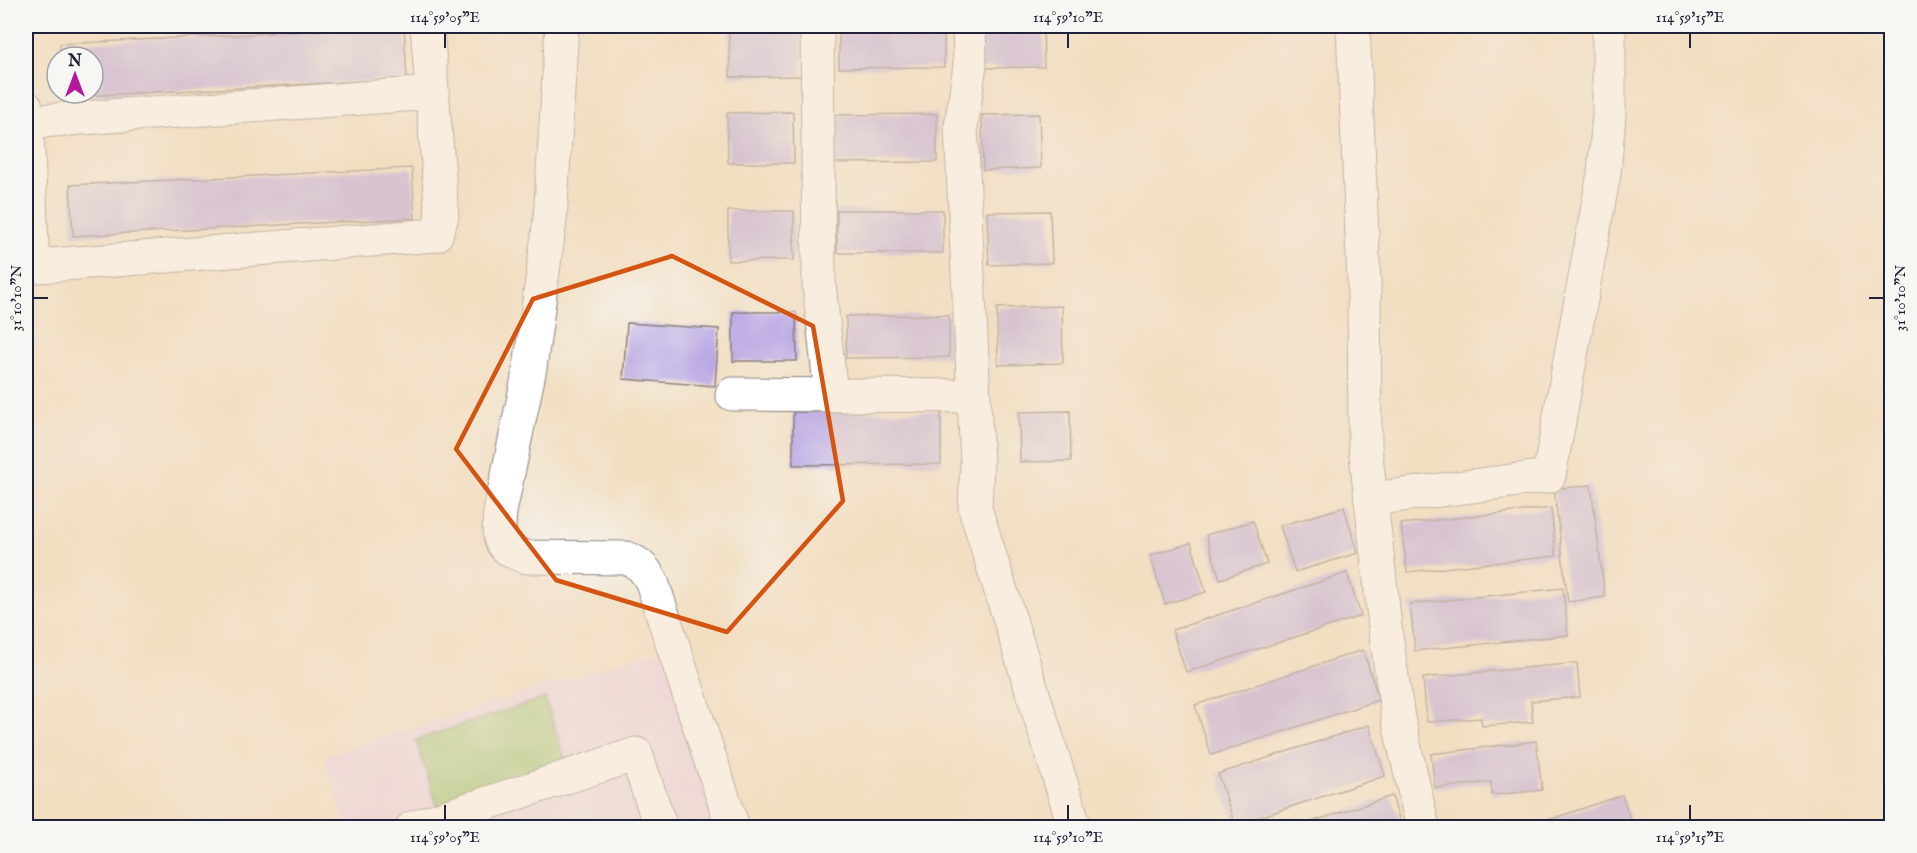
<svg xmlns="http://www.w3.org/2000/svg" width="1917" height="853" font-family="'IM FELL English',serif">
<rect width="100%" height="100%" fill="#f6f6f2"/>
<filter id="ink" filterUnits="userSpaceOnUse"><feTurbulence type="fractalNoise" baseFrequency=".0167" numOctaves="2"/><feDisplacementMap in="SourceGraphic" scale="12" xChannelSelector="R" yChannelSelector="G"/><feConvolveMatrix kernelMatrix="1 2 1 2 8 2 1 2 1" color-interpolation-filters="sRGB"/></filter>
<filter id="wash" filterUnits="userSpaceOnUse"><feTurbulence type="fractalNoise" baseFrequency=".008" numOctaves="4" result="noise"/><feDisplacementMap in="SourceGraphic" scale="24" xChannelSelector="R" yChannelSelector="G"/><feGaussianBlur stdDeviation="1.35" result="paint"/><feColorMatrix in="noise" values="0 0 0 0 0 0 0 0 0 0 0 0 0 0 0 0 0 1.4 0 .05"/><feComposite in="paint" operator="in"/></filter>
<g filter="url(#wash)">
<rect width="100%" height="100%" fill="#f2dfc2"/>
<!-- built -->
<path fill="#e9d2ed" d="M663,649l57,178h-374l-22,-71z"/>
<!-- green -->
<path fill="#9ac774" stroke="#5e7458" stroke-width="1.5" d="M545,698l22,67 -129,43 -22,-68z"/>
<g id="blocks">
<!-- building -->
<g fill="#b8a5e3">
<path d="M404,26l3,53 -344,18v-4h30v-36h-32l-1,-13z"/>
<path d="M729,26h72l1,50 -72,1z"/>
<path d="M839,26h105v41l-105,1z"/>
<path d="M980,26h63l1,41 -63,1z"/>
<path d="M793,112l1,51h-66l-1,-50z"/>
<path d="M937,114v48l-105,1v-48z"/>
<path d="M1039,114l2,54 -58,2 -1,-55z"/>
<path d="M412,168l3,50 -342,18 -3,-51z"/>
<rect x="837" y="210" width="106" height="43"/>
<path d="M728,211h66v49l-66,1z"/>
<path d="M1050,211l2,52 -63,2 -2,-53z"/>
<path d="M1062,306l1,57 -65,2 -1,-57z"/>
<path d="M733,312h63l1,49h-64z"/>
<path d="M949,315v42l-103,1v-42z"/>
<path d="M627,323l92,6 -4,57 -92,-7z"/>
<path d="M941,411v53l-148,1v-53z"/>
<path d="M1070,411l1,50 -51,1 -1,-50z"/>
<path d="M1591,485l14,112 -37,5 -14,-113z"/>
<path d="M1344,507l14,46 -63,19 -15,-46z"/>
<path d="M1551,508l5,48 -149,16 -6,-48z"/>
<path d="M1253,521l14,43 -47,15 -14,-44z"/>
<path d="M1191,543l15,49 -41,12 -15,-49z"/>
<path d="M1347,573l14,43 -175,56 -14,-42z"/>
<path d="M1563,588l5,47 -153,16 -5,-47z"/>
<path d="M1363,650l16,50 -168,55 -16,-50z"/>
<path d="M1577,663l3,34 -49,4 2,21 -51,4 -1,-8 -54,4 -4,-44z"/>
<path d="M1369,725l16,51 -150,49 -17,-51z"/>
<path d="M1536,741l6,49 -50,5 -1,-13 -56,6 -4,-34z"/>
<path d="M1622,795l11,33h-105v-1z"/>
<path d="M1392,796l10,32h-107v-1z"/>
</g>
</g>
</g>
<g filter="url(#ink)">
<use href="#blocks" fill-opacity="0" stroke="#8a807e" stroke-width="1.5"/>
<g fill="none" stroke-linecap="round" stroke-linejoin="round">
<!-- minor casing -->
<g stroke="#8a807e" stroke-width="35">
<g id="minor">
<path d="M562,26l-12,194 -20,148 -30,144c-2,27 -3,36 26,45l100,1c14,5 19,11 26,24l81,246"/>
<path d="M817,26l2,258 12,111"/>
<path d="M969,26l1,39 -9,62 16,335 -2,46 100,320"/>
<path d="M1353,26l11,256 1,164 21,189 12,83 25,110"/>
<path d="M26,107l7,159"/>
<path d="M26,122l406,-29"/>
<path d="M26,267l410,-32 6,-19 -15,-190"/>
<path d="M732,394l241,2"/>
<path d="M1371,499l178,-23 55,-303 5,-57v-90"/>
<path d="M412,828l224,-74 25,74"/>
</g>
</g>
<!-- minor -->
<use href="#minor" stroke="#fff" stroke-width="33"/>
</g>
</g>
<!-- marked area -->
<path d="M0 0H1917V853H0ZM672,256l141,70 30,175 -116,131 -171,-52 -100,-131 77,-150z" fill="#f2dfc2" fill-opacity=".55" fill-rule="evenodd"/>
<path fill="none" stroke="#d45411" stroke-width="4.5" stroke-linejoin="round" d="M672,256l141,70 30,175 -116,131 -171,-52 -100,-131 77,-150z"/>
<!-- ticks -->
<path fill="none" stroke="#22223b" stroke-width="2" d="M445,33v15M1068,33v15M1690,33v15M33,298h15M1869,298h15M445,805v15M1068,805v15M1690,805v15"/>
<!-- margin -->
<rect width="1917" height="853" fill="none" stroke="#f6f6f2" stroke-width="66"/>
<!-- north arrow -->
<g transform="translate(75 75)"><circle r="28" fill="#f6f6f2" stroke="#a1a1a9" stroke-width="1.5"/>
<path d="M0-4.5L10 22L0 15L-10 22Z" fill="#b5179e"/>
<text y="-9" font-size="16" font-weight="bold" text-anchor="middle" fill="#22223b">N</text>
</g>
<rect x="33" y="33" width="1851" height="787" fill="none" stroke="#22223b" stroke-width="2"/>
<g font-size="15" text-anchor="middle" fill="#22223b">
<text x="445" y="22">114°59'05"E</text>
<text x="1068" y="22">114°59'10"E</text>
<text x="1690" y="22">114°59'15"E</text>
<text transform="translate(16 298) rotate(-90)" y="5">31°10'10"N</text>
<text transform="translate(1900 298) rotate(-90)" y="5">31°10'10"N</text>
<text x="445" y="842">114°59'05"E</text>
<text x="1068" y="842">114°59'10"E</text>
<text x="1690" y="842">114°59'15"E</text>
</g>
</svg>
